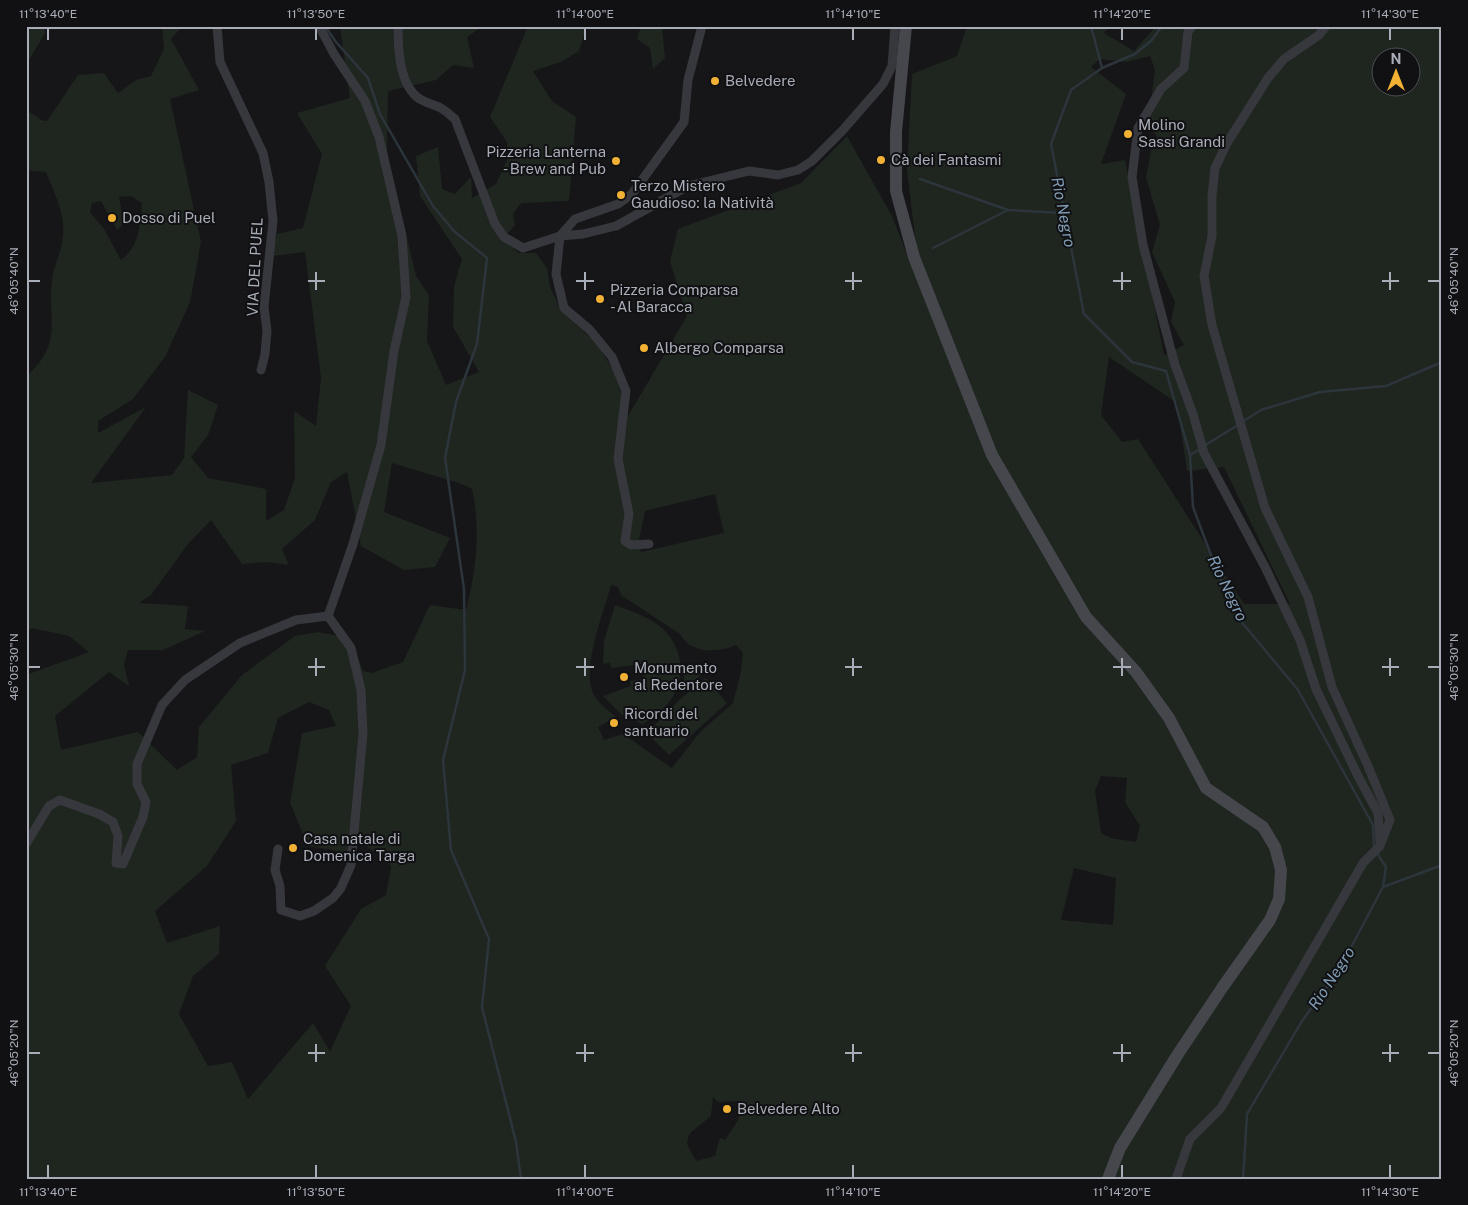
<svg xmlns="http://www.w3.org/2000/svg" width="1468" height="1205" font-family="'Public Sans',sans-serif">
<rect width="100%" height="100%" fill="#161618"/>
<!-- green -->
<g fill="#1e261f" fill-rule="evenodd">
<path d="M26,26h18l1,7 -19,32z"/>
<path d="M162,26h21l-12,13 28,51 -29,9 31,143 -11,60 -25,55 -32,42 -35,22v12l48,-26 -55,76 81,-8 12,-17 4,-68 30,15 -10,30 -17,22 17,21 58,11v32l18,-11 11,-32 -1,-67 22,15 5,-48 -16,-126 -33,4 5,-22 26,-6 19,-74 -25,-41 53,-15 -10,-71 143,-1 -16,11 7,31 -21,-3 -17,15 -48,11 -1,61 29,124 13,19 -2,46 19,44 33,-13 -26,-45 1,-41 8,-27 -42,-63 -4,-40 22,-9 4,42 13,5 16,-17 1,21 24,-14 12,-26 -1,-16 -17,-25 38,-91h59l-8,25 -18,11 -28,9 19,30 24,16 -7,84 -48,2 -8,11 2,11 -12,14 16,14h17l11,15 3,19 11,24 37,33 17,30 13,42 59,-100 -17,-55 8,-32 123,-46 46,-47 45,80 95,242 177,263 38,71 57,39 11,18 5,22 -1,26 -8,21 -164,261h-1076v-504l63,-23 -20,-16 -37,-8 -6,4v-262l3,4c35,-34 18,-55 23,-94 3,-22 13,-30 11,-56 -1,-17 -11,-36 -17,-52l-20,-2v-59c9,2 12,10 21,10l31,-46 26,-2 14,20 18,-13 15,-4 13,-27zM131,196l11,7c-2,22 -2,43 -21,57l-17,-31 -14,-17 2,-9 9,-2 16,29 7,-7 -5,-26zM392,463l67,20 13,6c9,40 4,82 -6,121l-36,-5 -27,57 -31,11 -9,-2 -13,-33 -32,-6 -23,4 -53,39 -43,52 -2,30 -20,13 -39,-38 -77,18 -6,-34 54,-44 20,14 -5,-21 4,-15h35l42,-19 -20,-2 3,-23 -49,-3 12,-8 37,-51 23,-24 31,44 24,-2 23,3 -7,-16 33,-29 16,-38 16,-10 14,74 43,24 31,-3 15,-29 -66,-26zM715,494l9,39 -83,19 -2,-12 6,-29zM611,585l7,2 3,8 59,39c10,20 38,19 56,11l7,8 -2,19 -8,31 -33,29 -28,36 -49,-34 -19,6 -6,-13 18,-10c-7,-7 -18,-13 -22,-22 -14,-25 10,-83 17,-110zM309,702l20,8 7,16 -34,7 -12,70 18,43 25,4 14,6 4,-19 37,23 3,7 -5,28 -25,14 -36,57 26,40 -21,45 -17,-28 -65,76 -16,-37 -24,4 -29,-52 14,-38 26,-22 1,-28 -53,17 -12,-32 52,-45 29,-45 -5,-56 37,-12 10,-35zM1101,776l26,2 -2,24 15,24 -4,16 -25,-4 -10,-5 -6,-42zM1074,868l42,10 -3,47 -52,-5zM713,1097l5,5 20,-1 4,7 -4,12 -13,20 -5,-2 -5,18 -19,5 -9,-17 2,-10 22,-18z"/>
<path d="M641,26h21l3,32 -12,11 -3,-21 -13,-9z"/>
<path d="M967,26h143l-6,7 30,18 22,-25h286v1153h-328l11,-29 57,-93 44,-66 49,-68 5,-78 -70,-60 -119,-171 -94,-161 -81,-208 -9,-75 5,-96 45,-18zM1150,56l5,14 -7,52 9,15 -5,9 -6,31 14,48 -8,27 23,50 -4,20 13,23 -20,10 -39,-195 -24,4 25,-70 -35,-27 9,-8 27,3zM1380,58h30v30h-30zM1109,357l68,46 10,68 37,-4 66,137h-46l-106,-165 -16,3 -21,-27z"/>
<path d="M615,605c15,6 36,12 48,24 32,31 17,78 -21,95l-20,-9 -19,-19 28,-10 -1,-5 13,-2 2,-7 -4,-8 -30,4 -1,-5 -7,1 1,-23z"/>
<path d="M689,663l11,7 1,5 -19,17 4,-27z"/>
<path d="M706,678l21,25 -58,52 -22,-22 32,-33z"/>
</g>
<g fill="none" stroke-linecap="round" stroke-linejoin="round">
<!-- stream -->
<g stroke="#2c353c" stroke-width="2.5">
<path d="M325,26l11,16 32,36 12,36 53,92 21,25 33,27 -10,86 -21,58 -11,56 19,131 1,81 -22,90 8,90 38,89 -7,68 34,135 5,37"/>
<path d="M1091,26l11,42"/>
<path d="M1162,26l-10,14 -17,14 -33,14 -31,22 -20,54 33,170 48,48 34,9 24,84 3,52 24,64 23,49 58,70 75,135 1,23"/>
<path d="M920,179l88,31 55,3"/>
<path d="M933,248l75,-38"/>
<path d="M1242,422l19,-12 59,-18 66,-6 56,-24"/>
<path d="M1204,446l34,-21"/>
<path d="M1190,455l10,-6"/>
<path d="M1383,887l59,-22"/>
<path d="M1243,1179l4,-65 55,-93 36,-49 45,-85 3,-20 -9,-14"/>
</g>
<!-- minor -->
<g stroke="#37383d" stroke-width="9">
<path d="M217,26l3,36 43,91 6,29 4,39 -9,86 3,24 -2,23 -4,16"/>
<path d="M319,26l15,28 31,47 14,36 23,99 4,61 -12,54 -13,94 -28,99 -25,72"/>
<path d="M398,26c0,22 1,56 19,71 6,5 15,7 22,10 6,3 11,8 16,12l40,105 9,13 19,11 37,-12 23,-2 33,-8 72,-40 61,-15 29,4 20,-5 14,-9 30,-30 41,-47 9,-18 3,-40"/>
<path d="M1192,26l-4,6 -4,36 -23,21 -23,39 -6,49 11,68 32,120 18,49 11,39 60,112 36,75 16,49 43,89 19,35 2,29"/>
<path d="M649,544l-18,1 -6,-4 4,-27 -11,-55 8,-68 -14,-34 -22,-27 -26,-22 -8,-34 4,-38 15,-17 43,-15 14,-10 52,-72 4,-42 14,-54"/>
<path d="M26,844l23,-38 11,-6 39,14 14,8 5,14 -2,27 7,1 20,-47 3,-15 -9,-18v-20l25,-59 23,-25 55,-37 56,-23 32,-4"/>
<path d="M278,849l-3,21 5,16 1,24 19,6 14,-5 19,-13 8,-10 10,-23 12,-132 -2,-43 -10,-42 -23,-32"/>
<path d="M1176,1179l14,-40 31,-31 142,-245 17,-17 10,-26 -22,-54 -36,-79 -24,-90 -43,-89 -53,-183 -8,-49 8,-40v-40l3,-28 12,-25 41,-65 16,-19 35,-24 7,-9"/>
</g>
<!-- secondary -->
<path stroke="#45474d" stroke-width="12" d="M906,26l-10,106v59l18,66 78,198 94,162 50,55 33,46 37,70 57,39 12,20 6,23 -2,29 -9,21 -48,68 -44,66 -58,94 -12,31"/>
</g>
<!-- ticks -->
<path fill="none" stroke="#a8adb8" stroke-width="2" d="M48,28v12M316,28v12M585,28v12M853,28v12M1122,28v12M1390,28v12M316,272v18M585,272v18M853,272v18M1122,272v18M1390,272v18M28,281h12M308,281h17M576,281h18M845,281h17M1113,281h18M1382,281h17M1428,281h12M316,658v18M585,658v18M853,658v18M1122,658v18M1390,658v18M28,667h12M308,667h17M576,667h18M845,667h17M1113,667h18M1382,667h17M1428,667h12M316,1044v18M585,1044v18M853,1044v18M1122,1044v18M1390,1044v18M28,1053h12M308,1053h17M576,1053h18M845,1053h17M1113,1053h18M1382,1053h17M1428,1053h12M48,1165v13M316,1165v13M585,1165v13M853,1165v13M1122,1165v13M1390,1165v13"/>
<!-- markers -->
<g fill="#f2b134" stroke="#111113" stroke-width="2">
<circle cx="715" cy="81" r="5"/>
<circle cx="1128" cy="134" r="5"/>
<circle cx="881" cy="160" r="5"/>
<circle cx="616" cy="161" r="5"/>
<circle cx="621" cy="195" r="5"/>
<circle cx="112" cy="218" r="5"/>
<circle cx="600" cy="299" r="5"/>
<circle cx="644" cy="348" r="5"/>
<circle cx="624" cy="677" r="5"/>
<circle cx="614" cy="723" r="5"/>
<circle cx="293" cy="848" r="5"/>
<circle cx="727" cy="1109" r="5"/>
</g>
<g text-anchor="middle" stroke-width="4" stroke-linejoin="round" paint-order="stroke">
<!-- poi labels -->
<g font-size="15" fill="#a8adb8" stroke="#111113" text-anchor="start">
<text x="725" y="86">Belvedere</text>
<text x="1138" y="130">Molino<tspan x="1138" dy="17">Sassi Grandi</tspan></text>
<text x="606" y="157" text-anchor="end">Pizzeria Lanterna<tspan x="606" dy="17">- Brew and Pub</tspan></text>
<text x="891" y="165">Cà dei Fantasmi</text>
<text x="631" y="191">Terzo Mistero<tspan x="631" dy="17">Gaudioso: la Natività</tspan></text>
<text x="122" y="223">Dosso di Puel</text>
<text x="610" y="295">Pizzeria Comparsa<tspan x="610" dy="17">- Al Baracca</tspan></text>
<text x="654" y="353">Albergo Comparsa</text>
<text x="634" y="673">Monumento<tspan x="634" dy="17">al Redentore</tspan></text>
<text x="624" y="719">Ricordi del<tspan x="624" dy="17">santuario</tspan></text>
<text x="303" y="844">Casa natale di<tspan x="303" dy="17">Domenica Targa</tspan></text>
<text x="737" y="1114">Belvedere Alto</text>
</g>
<!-- street labels -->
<g font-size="15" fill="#a8adb8" stroke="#111113">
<text transform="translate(255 267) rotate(-87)" y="5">VIA DEL PUEL</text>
</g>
<!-- water labels -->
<g font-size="16" font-style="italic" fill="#7f9bb3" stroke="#111113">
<text transform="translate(1064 212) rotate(79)" y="6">Rio Negro</text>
<text transform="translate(1228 588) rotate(64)" y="6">Rio Negro</text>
<text transform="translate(1331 978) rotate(-57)" y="6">Rio Negro</text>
</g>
</g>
<!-- border -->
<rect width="1468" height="1205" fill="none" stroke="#111113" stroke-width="55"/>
<!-- north arrow -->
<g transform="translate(1396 72)"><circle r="24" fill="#111113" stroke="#4d4f55"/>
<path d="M0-4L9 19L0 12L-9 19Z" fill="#f2b134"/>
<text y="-8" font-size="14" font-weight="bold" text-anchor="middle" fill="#a8adb8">N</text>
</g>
<rect x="28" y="28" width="1412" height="1150" fill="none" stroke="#a8adb8" stroke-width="2"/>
<g font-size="12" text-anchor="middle" fill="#a8adb8">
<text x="48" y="18">11°13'40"E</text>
<text x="316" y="18">11°13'50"E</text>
<text x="585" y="18">11°14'00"E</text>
<text x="853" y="18">11°14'10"E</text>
<text x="1122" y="18">11°14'20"E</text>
<text x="1390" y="18">11°14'30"E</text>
<text transform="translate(14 281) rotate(-90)" y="4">46°05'40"N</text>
<text transform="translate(1454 281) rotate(-90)" y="4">46°05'40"N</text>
<text transform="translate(14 667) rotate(-90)" y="4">46°05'30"N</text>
<text transform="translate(1454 667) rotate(-90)" y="4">46°05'30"N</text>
<text transform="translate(14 1053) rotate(-90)" y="4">46°05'20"N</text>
<text transform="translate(1454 1053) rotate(-90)" y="4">46°05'20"N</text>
<text x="48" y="1196">11°13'40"E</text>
<text x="316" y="1196">11°13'50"E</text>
<text x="585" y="1196">11°14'00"E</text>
<text x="853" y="1196">11°14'10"E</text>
<text x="1122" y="1196">11°14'20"E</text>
<text x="1390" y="1196">11°14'30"E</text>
</g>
</svg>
